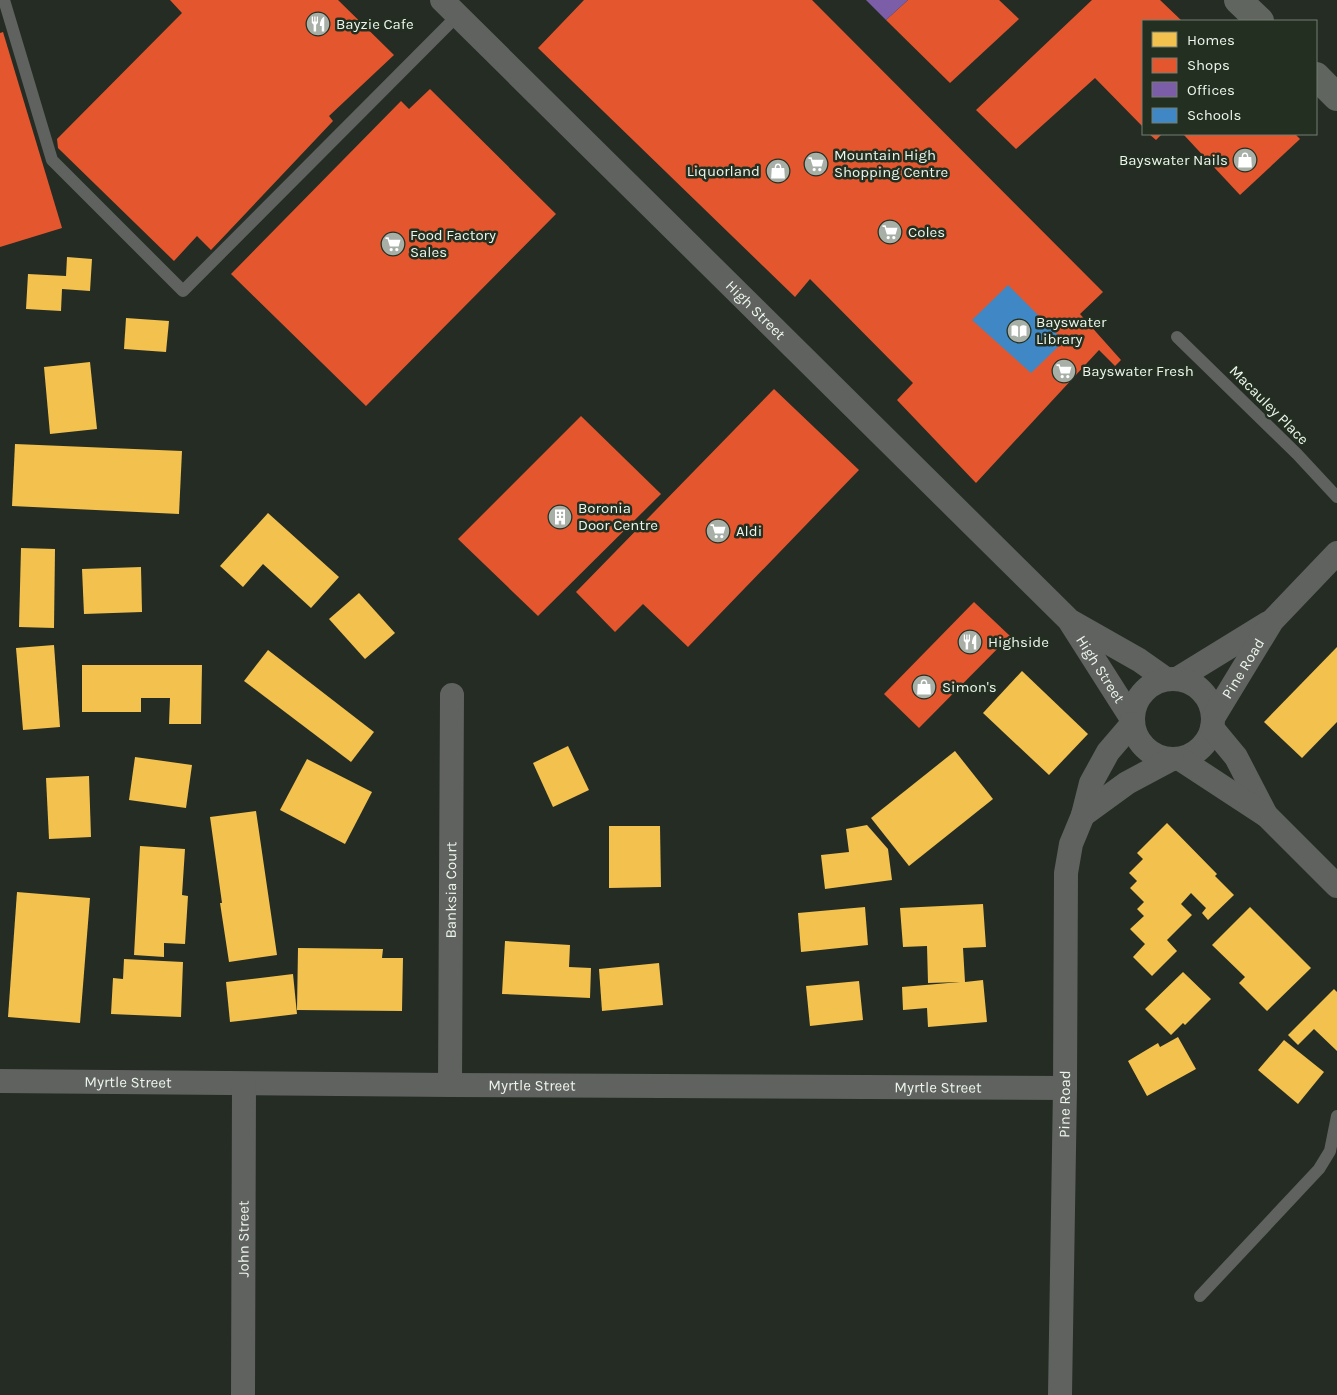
<svg xmlns="http://www.w3.org/2000/svg" width="1337" height="1395" font-family="Karla,sans-serif">
<rect width="100%" height="100%" fill="#252c24"/>
<!-- homes -->
<g fill="#f2c14e">
<path d="M67,257l25,2 -2,32 -28,-2 -1,22 -35,-2 2,-35 38,2z"/>
<path d="M126,318l43,3 -3,31 -42,-3z"/>
<path d="M90,362l7,67 -47,5 -6,-67z"/>
<path d="M15,444l167,7 -3,63 -167,-8z"/>
<path d="M268,513l71,64 -28,31 -48,-44 -20,23 -23,-21z"/>
<path d="M21,548l34,1 -1,79 -35,-1z"/>
<path d="M141,567l1,45 -58,2 -2,-45z"/>
<path d="M359,593l36,40 -30,26 -36,-40z"/>
<path d="M54,645l6,82 -37,3 -7,-82z"/>
<path d="M1337,647v75l-35,36 -38,-36z"/>
<path d="M268,650l106,82 -23,30 -107,-81z"/>
<path d="M82,665h120l-1,59h-32l1,-26h-29v14h-59z"/>
<path d="M1022,671l66,63 -39,41 -66,-62z"/>
<path d="M568,746l21,44 -36,17 -20,-44z"/>
<path d="M955,751l38,48 -84,67 -38,-48z"/>
<path d="M135,757l57,8 -6,43 -57,-8z"/>
<path d="M307,759l65,33 -27,52 -65,-34z"/>
<path d="M89,776l2,61 -42,2 -3,-61z"/>
<path d="M256,811l21,144 -48,7 -9,-59h2l-12,-86z"/>
<path d="M1167,823l50,51 -2,2 19,19 -26,25 -6,-7 4,-5 -15,-15 -10,11 11,11 -25,25 10,11 -25,25 -19,-19 12,-13 -15,-15 14,-13 -7,-7 7,-7 -14,-14 7,-7 -8,-8 14,-14 -6,-6z"/>
<path d="M867,825l21,24 4,31 -67,9 -4,-34 28,-3 -3,-23z"/>
<path d="M609,826h51l1,61 -52,1z"/>
<path d="M140,846l45,3 -3,46 6,1 -3,48 -21,-1v14l-30,-2z"/>
<path d="M17,892l73,6 -10,125 -72,-6z"/>
<path d="M983,904l3,43 -23,1 2,34 18,-2 4,42 -59,5 -1,-19 -24,2 -1,-23 58,-5 -32,1 -1,-37 -24,1 -3,-39z"/>
<path d="M865,907l3,38 -67,7 -3,-39z"/>
<path d="M1250,907l61,61 -44,43 -28,-28 6,-6 -33,-32z"/>
<path d="M505,941l65,4 -1,22 22,1 -1,30 -88,-4z"/>
<path d="M298,948l85,1 -1,9h21l-1,53 -105,-1z"/>
<path d="M124,959l59,3 -2,55 -70,-3 2,-36 10,1z"/>
<path d="M659,963l4,42 -61,6 -3,-42z"/>
<path d="M1183,972l28,27 -26,26 -2,-2 -12,12 -26,-26z"/>
<path d="M293,974l4,40 -67,8 -4,-40z"/>
<path d="M859,981l4,39 -53,6 -4,-40z"/>
<path d="M1334,989l3,3v59l-23,-22 -16,16 -10,-10z"/>
<path d="M1178,1037l18,32 -49,27 -19,-35 30,-18 2,4z"/>
<path d="M1284,1040l40,32 -26,32 -40,-34z"/>
</g>
<!-- shops -->
<g fill="#e4572e">
<path d="M170,0h168l56,55 -65,61 4,5 -122,129 -14,-14 -23,25 -116,-113 -1,-9 125,-126z"/>
<path d="M584,0h228l291,292 -23,22 41,46 -6,6 -16,-16 -123,133 -79,-83 16,-17 -103,-104 -15,18 -257,-249z"/>
<path d="M908,0h91l20,19 -69,64 -64,-63z"/>
<path d="M1092,0h68l22,21h-39v106l-48,-49 -79,71 -40,-39z"/>
<path d="M3,32l59,196 -62,19v-214z"/>
<path d="M430,89l126,125 -190,192 -135,-132 170,-173 8,8z"/>
<path d="M1149,134h13l-6,6z"/>
<path d="M1183,134h112l5,5 -60,56z"/>
<path d="M774,389l85,81 -171,177 -45,-43 -28,28 -39,-40z"/>
<path d="M581,416l80,78 -123,122 -80,-77z"/>
<path d="M974,602l36,34 -91,92 -35,-34z"/>
</g>
<!-- offices -->
<path fill="#7b5ea7" d="M866,0h42l-22,20z"/>
<!-- schools -->
<path fill="#3f88c5" d="M1008,285l56,56 -33,32 -59,-53z"/>
<g fill="none" stroke-linecap="round" stroke-linejoin="round">
<!-- lane -->
<g stroke="#5f625f" stroke-width="12">
<path d="M4,0l48,160 131,131 275,-276"/>
<path d="M1177,337l120,117 40,43"/>
<path d="M1200,1296l119,-127 11,-18 7,-35"/>
</g>
<!-- street -->
<g stroke="#5f625f" stroke-width="24">
<path id="s1" d="M442,0l627,620 63,99"/>
<path d="M1072,622l67,38 27,19"/>
<path d="M1177,679l91,-56"/>
<circle cx="1173" cy="719" r="40"/>
<path id="s2" d="M1213,718l59,-97 65,-68"/>
<path d="M1212,728l24,29 30,58"/>
<path d="M1180,759l87,57 70,70"/>
<path d="M1083,815l44,-32 45,-24"/>
<path id="s3" d="M0,1081l450,4 615,3"/>
<path id="s4" d="M450,1085l2,-390"/>
<path id="s5" d="M243,1395l1,-311"/>
<path id="s6" d="M1060,1395l5,-307 1,-215 5,-29 12,-29 8,-32 17,-31 24,-28"/>
</g>
<!-- secondary -->
<g stroke="#606560" stroke-width="28">
<path d="M1238,0l22,21"/>
<path d="M1316,76l21,21"/>
</g>
</g>
<!-- icons -->
<defs>
<g id="restaurant-disc" transform="scale(1.25)"><circle r="9.5" fill="#a7afa6" stroke="#232f21"/><path d="M-5-6h1v4h1v-4h1v4h1v-4h1v5L-1.5 .5V6h-2V.5L-5-1ZM5-6V6H3V1.5H1.5Q1.5-4 5-6Z" fill="#fff"/></g>
<g id="shop-disc" transform="scale(1.25)"><circle r="9.5" fill="#a7afa6" stroke="#232f21"/><path d="M-5-2.5h2.3a2.7 3.5 0 0 1 5.4 0H5L5.5 6h-11ZM-1.5-2.5h3a1.5 2.3 0 0 0-3 0Z" fill="#fff"/></g>
<g id="supermarket-disc" transform="scale(1.25)"><circle r="9.5" fill="#a7afa6" stroke="#232f21"/><path d="M-6-5.5h2.5l.6 2H6L4.5 2H-2.5L-4.4-4H-6ZM-1.5 3.2a1.3 1.3 0 1 0 .1 0ZM3 3.2a1.3 1.3 0 1 0 .1 0Z" fill="#fff"/></g>
<g id="library-disc" transform="scale(1.25)"><circle r="9.5" fill="#a7afa6" stroke="#232f21"/><path d="M-6-4Q-3-5.5-.7-3.5V5Q-3 3-6 4ZM6-4Q3-5.5 .7-3.5V5Q3 3 6 4Z" fill="#fff"/></g>
<g id="building-disc" transform="scale(1.25)"><circle r="9.5" fill="#a7afa6" stroke="#232f21"/><path d="M-4-6H4V6H1V3H-1V6H-4ZM-2.5-4.3h1.7v1.8h-1.7ZM.8-4.3h1.7v1.8H.8ZM-2.5-1h1.7V.8h-1.7ZM.8-1h1.7V.8H.8Z" fill="#fff"/></g>
</defs>
<g fill-rule="evenodd">
<use href="#restaurant-disc" x="318" y="24"/>
<use href="#shop-disc" x="1245" y="160"/>
<use href="#supermarket-disc" x="816" y="164"/>
<use href="#shop-disc" x="778" y="171"/>
<use href="#supermarket-disc" x="890" y="232"/>
<use href="#supermarket-disc" x="393" y="244"/>
<use href="#library-disc" x="1019" y="331"/>
<use href="#supermarket-disc" x="1064" y="371"/>
<use href="#building-disc" x="560" y="517"/>
<use href="#supermarket-disc" x="718" y="531"/>
<use href="#restaurant-disc" x="970" y="642"/>
<use href="#shop-disc" x="924" y="687"/>
</g>
<g text-anchor="middle" stroke-width="5" stroke-linejoin="round" paint-order="stroke">
<!-- poi labels -->
<g font-size="15" fill="#edf5ec" stroke="#232f21" text-anchor="start">
<text x="336" y="29">Bayzie Cafe</text>
<text x="834" y="160">Mountain High<tspan x="834" dy="17">Shopping Centre</tspan></text>
<text x="1228" y="165" text-anchor="end">Bayswater Nails</text>
<text x="760" y="176" text-anchor="end">Liquorland</text>
<text x="908" y="237">Coles</text>
<text x="410" y="240">Food Factory<tspan x="410" dy="17">Sales</tspan></text>
<text x="1036" y="327">Bayswater<tspan x="1036" dy="17">Library</tspan></text>
<text x="1082" y="376">Bayswater Fresh</text>
<text x="578" y="513">Boronia<tspan x="578" dy="17">Door Centre</tspan></text>
<text x="736" y="536">Aldi</text>
<text x="988" y="647">Highside</text>
<text x="942" y="692">Simon's</text>
</g>
<!-- street labels -->
<g font-size="15" fill="#edf5ec" stroke="#232f21">
<text dy="5" stroke="none"><textPath href="#s1" startOffset="441">High Street</textPath></text>
<text transform="translate(1269 405) rotate(45)" y="5">Macauley Place</text>
<text dy="5" stroke="none"><textPath href="#s1" startOffset="940">High Street</textPath></text>
<text dy="5" stroke="none"><textPath href="#s2" startOffset="58">Pine Road</textPath></text>
<text dy="5" stroke="none"><textPath href="#s4" startOffset="195">Banksia Court</textPath></text>
<text dy="5" stroke="none"><textPath href="#s3" startOffset="128">Myrtle Street</textPath></text>
<text dy="5" stroke="none"><textPath href="#s3" startOffset="532">Myrtle Street</textPath></text>
<text dy="5" stroke="none"><textPath href="#s3" startOffset="938">Myrtle Street</textPath></text>
<text dy="5" stroke="none"><textPath href="#s6" startOffset="291">Pine Road</textPath></text>
<text dy="5" stroke="none"><textPath href="#s5" startOffset="156">John Street</textPath></text>
</g>
</g>
<!-- legend -->
<rect x="1142" y="20" width="175" height="115" fill="#232f21" stroke="#747e72"/>
<rect x="1152" y="32" width="25" height="15" fill="#f2c14e" stroke="#747e72"/>
<text x="1187" y="45" font-size="15" fill="#edf5ec">Homes</text>
<rect x="1152" y="58" width="25" height="15" fill="#e4572e" stroke="#747e72"/>
<text x="1187" y="70" font-size="15" fill="#edf5ec">Shops</text>
<rect x="1152" y="82" width="25" height="15" fill="#7b5ea7" stroke="#747e72"/>
<text x="1187" y="95" font-size="15" fill="#edf5ec">Offices</text>
<rect x="1152" y="108" width="25" height="15" fill="#3f88c5" stroke="#747e72"/>
<text x="1187" y="120" font-size="15" fill="#edf5ec">Schools</text>
</svg>
